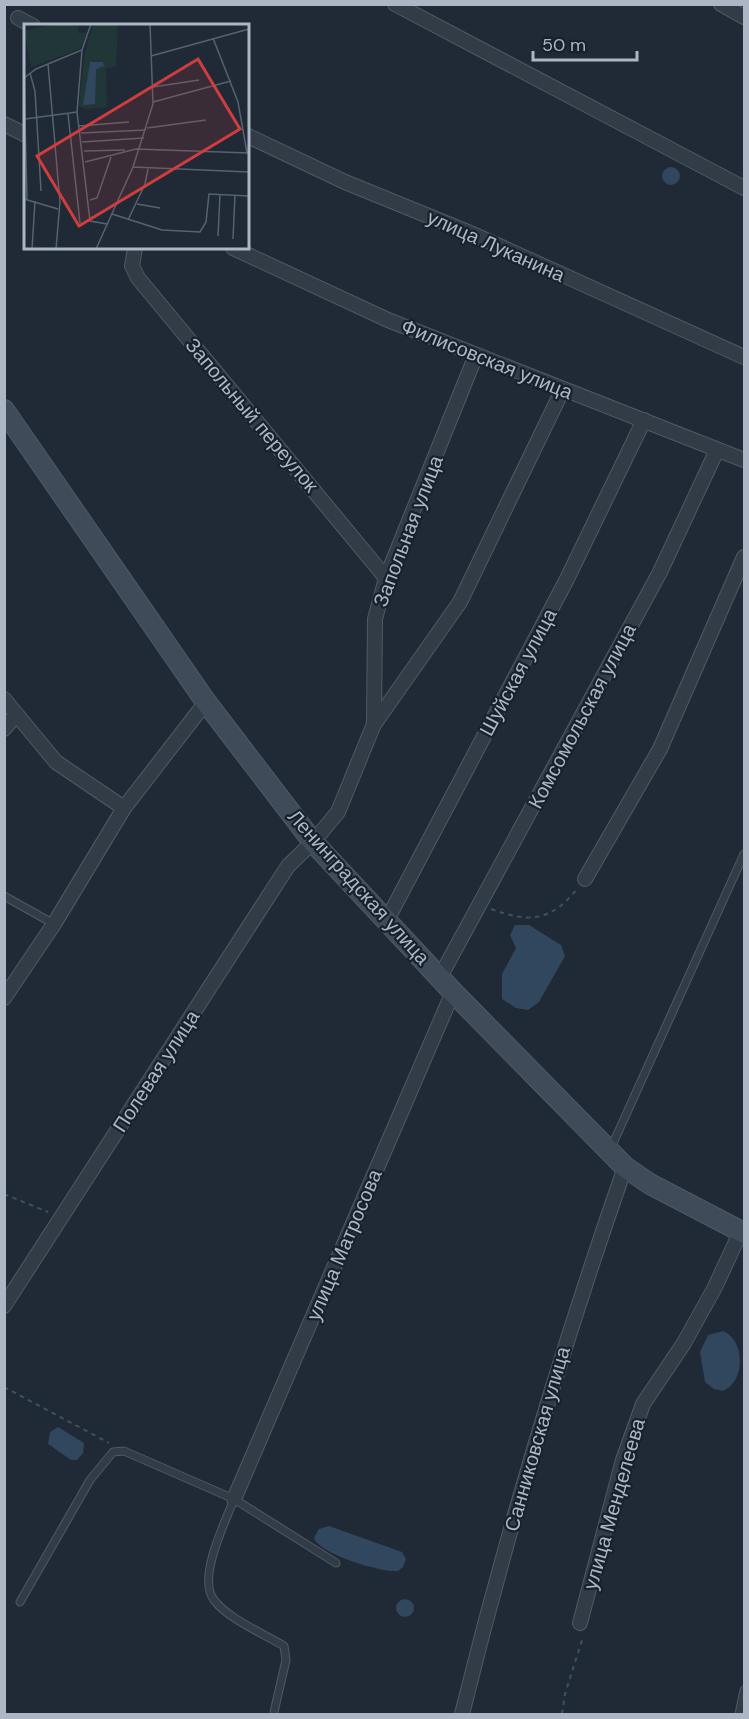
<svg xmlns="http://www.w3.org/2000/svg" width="749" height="1719" font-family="'DM Sans',sans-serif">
<rect width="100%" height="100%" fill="#1f2a36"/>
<!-- water -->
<g fill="#31475e">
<circle cx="671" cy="176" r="9"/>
<path d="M515,925h14l32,20 4,11 -26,46 -11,8 -12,-2 -14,-9v-25l14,-26 -6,-13z"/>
<path d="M723,1331c22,9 23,50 0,60l-9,-2 -9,-7 -5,-30 8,-17z"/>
<path d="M58,1427l26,16 -1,10 -6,7h-6l-23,-16 2,-12z"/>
<path d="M329,1526l73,26 4,7 -3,8 -5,4c-16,2 -79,-17 -84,-33l5,-9z"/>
<circle cx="405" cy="1608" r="9"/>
</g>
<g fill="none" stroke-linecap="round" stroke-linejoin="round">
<!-- lane casing -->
<g stroke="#505965" stroke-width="9">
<g id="lane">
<path d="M4,896l50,28"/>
<path d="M610,1150l134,-296"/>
<path d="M234,1499c-9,24 -37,79 -20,101 13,18 50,34 70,46l2,14 -12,52"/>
<path d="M20,1602l70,-122 23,-28 11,-1 110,48 102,64"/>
<path d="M739,1714l5,-24"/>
</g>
</g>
<!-- street casing -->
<g stroke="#505965" stroke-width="16">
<g id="street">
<path d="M395,4l349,184"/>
<path d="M721,4l23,13"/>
<path d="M18,18l15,8"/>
<path d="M4,124l22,11"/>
<path d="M248,136l97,46 130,53 269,122"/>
<path d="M135,248l-3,18 6,12 248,300"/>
<path d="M233,248l155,72 356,140"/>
<path d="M4,699l52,63 68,46"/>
<path d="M375,723l85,-121 103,-213"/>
<path d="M4,729l12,-14"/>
<path d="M585,879l75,-130 84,-192"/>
<path d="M387,920l180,-341 77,-159"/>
<path d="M440,977l220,-405 57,-122"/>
<path d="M4,998l50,-74 70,-116 82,-106"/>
<path d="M4,1306l284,-440 25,-24 25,-30 36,-88 1,-105 11,-41 90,-223"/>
<path d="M234,1499l219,-507"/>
<path d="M580,1623l43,-163 20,-56 41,-61 31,-56 26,-56"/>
<path d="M462,1714c46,-186 100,-366 163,-547"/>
</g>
</g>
<!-- secondary casing -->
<g stroke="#505965" stroke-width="22">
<path id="secondary" d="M4,410l202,292 107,140 140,150 172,175 25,17 94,49"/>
</g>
<!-- path -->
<g stroke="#3e5355" stroke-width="2" stroke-dasharray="4.5 4.5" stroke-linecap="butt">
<path d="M4,5l5,-1"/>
<path d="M491,909c39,14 59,13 87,-21"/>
<path d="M4,1194l44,18"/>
<path d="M4,1387l105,56"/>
<path d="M562,1714l3,-20 18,-57"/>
</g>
<!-- lane -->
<use href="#lane" stroke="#323c47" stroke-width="7"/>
<!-- street -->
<use href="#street" stroke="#323c47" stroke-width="14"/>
<!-- secondary -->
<use href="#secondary" stroke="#404b5a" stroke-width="20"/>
</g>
<g text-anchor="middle" stroke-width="4.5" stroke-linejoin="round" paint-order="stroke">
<!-- street labels -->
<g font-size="20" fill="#acb6c4" stroke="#18212b">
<text transform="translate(496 246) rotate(24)" y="7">улица Луканина</text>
<text transform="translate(487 359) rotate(22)" y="7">Филисовская улица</text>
<text transform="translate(252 415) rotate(50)" y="7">Запольный переулок</text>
<text transform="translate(408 531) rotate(-69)" y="7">Запольная улица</text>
<text transform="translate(518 672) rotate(-62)" y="7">Шуйская улица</text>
<text transform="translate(582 716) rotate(-62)" y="7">Комсомольская улица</text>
<text transform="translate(359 887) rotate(48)" y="7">Ленинградская улица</text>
<text transform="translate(156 1071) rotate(-57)" y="7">Полевая улица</text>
<text transform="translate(344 1245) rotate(-67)" y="7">улица Матросова</text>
<text transform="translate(537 1439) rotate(-74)" y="7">Санниковская улица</text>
<text transform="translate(614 1504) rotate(-74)" y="7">улица Менделеева</text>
</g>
</g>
<!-- overview -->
<g transform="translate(24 24)">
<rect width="225" height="225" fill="#1f2a36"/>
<path d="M32,0h22v9l10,-1 -8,17 -49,18 -7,-36zM69,0h25l-2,43 -10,1 1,39 -21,2 -7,-3 5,-49z" fill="#213637"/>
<path d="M66,38h13l1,4 -8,3 -1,35 -12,1z" fill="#31475e"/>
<path fill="none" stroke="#57626f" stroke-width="1.5" d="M189,14l25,64 9,51M58,26l-5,62 13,109 17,3M127,32l98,-27M24,40l12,138 -4,47M6,49l5,18 6,100M0,54l12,-9 46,-19 9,-26M0,56l3,120M129,63l46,-7M129,78l78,-21M44,90l12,109M1,95l52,-7M55,102l50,-4M123,104l59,-8M57,109l65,-3M58,118l62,-4M60,127l41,-1M61,138l51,-13 113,4M109,143l116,5M0,175l34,10M66,176l7,-2 14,-41M113,180l23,4M88,190l50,16 38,2 6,-10 3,-28 40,2M104,196l17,-36 3,-15M194,212l2,-42M209,215l2,-44M8,225l3,-48M72,225l37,-82 20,-63 -3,-80"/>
<path fill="#d03d3f" fill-opacity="0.15" stroke="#d03d3f" stroke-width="3" d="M174,35l42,70 -161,97 -42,-70z"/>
<rect width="225" height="225" fill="none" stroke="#acb6c4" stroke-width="3"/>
</g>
<!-- border -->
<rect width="749" height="1719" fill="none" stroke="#acb6c4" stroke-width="12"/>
<!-- scale -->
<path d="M533 51v9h104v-9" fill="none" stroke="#acb6c4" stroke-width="3"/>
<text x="542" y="51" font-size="18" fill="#acb6c4" stroke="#18212b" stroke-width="4.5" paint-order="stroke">50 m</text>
</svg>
